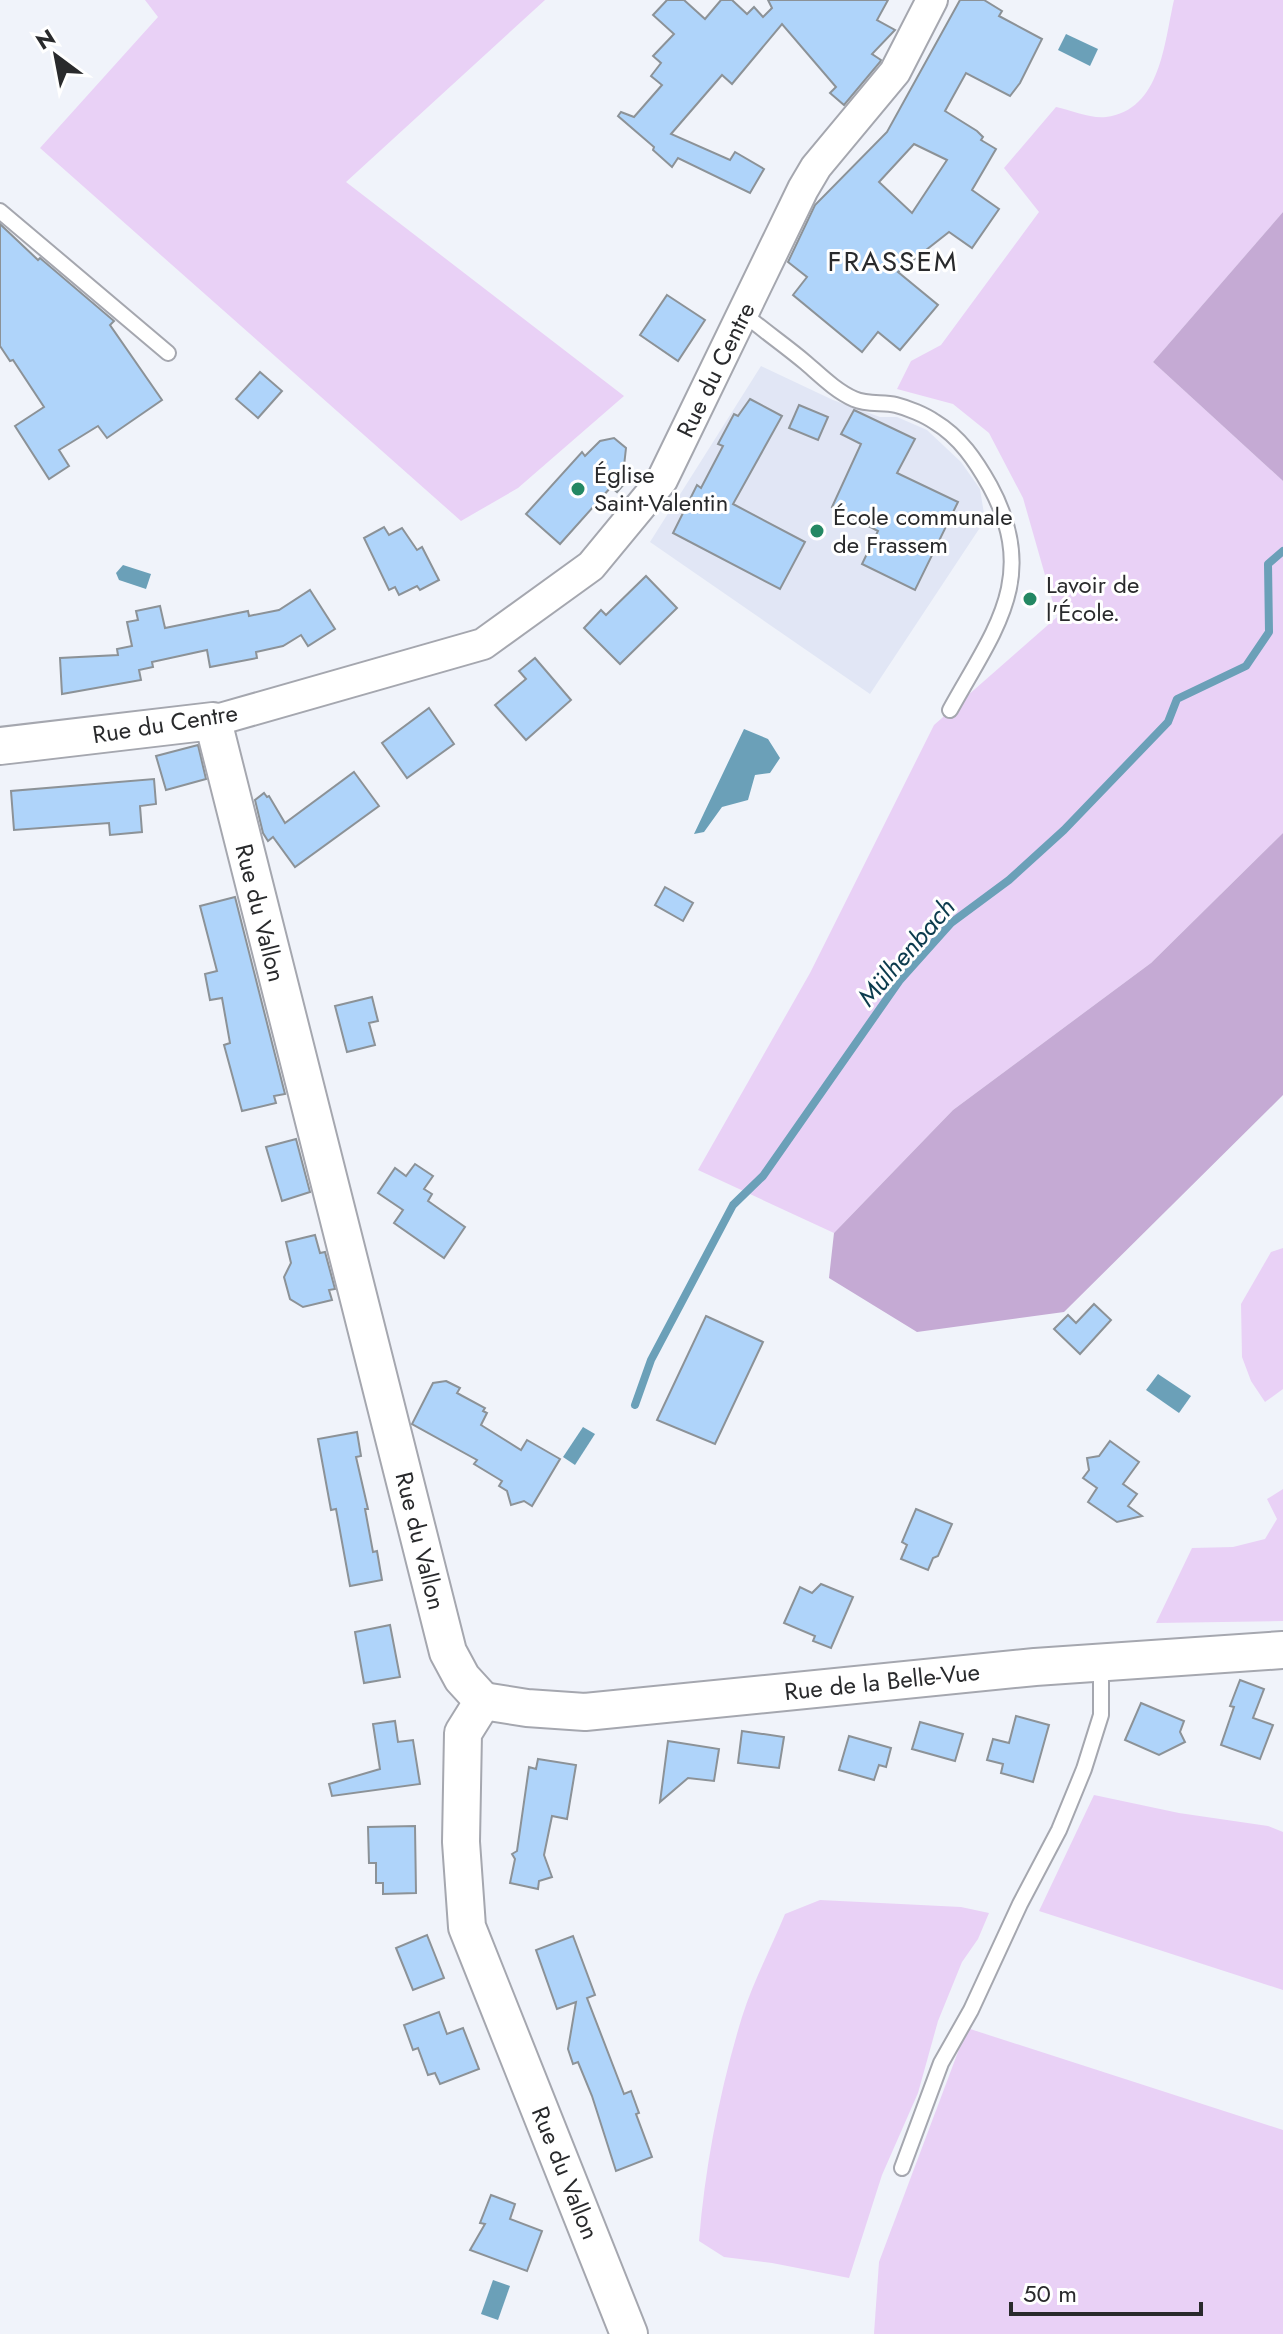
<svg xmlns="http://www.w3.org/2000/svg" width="1283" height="2334" font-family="Jost,sans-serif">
<rect width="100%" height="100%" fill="#f0f3fa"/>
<!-- built -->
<path fill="#e1e6f5" d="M761,366l72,34 47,17h17l30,13 34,32 19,27 5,31 -115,174 -220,-152z"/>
<!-- green -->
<g fill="#e9d1f6">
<path d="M145,0h400l-199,182 278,214 -106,92 -57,33 -421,-373 118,-131z"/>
<path d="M1174,0h109v212l-130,150 130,119v352l-132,130 -198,147 -119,123 -136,-63 112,-197 124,-248 123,-108 -34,-119 -34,-65 -36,-29 -56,-15 14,-28 30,-16 98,-133 -35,-44 52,-61c15,3 35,12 50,10 55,-7 58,-74 68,-117z"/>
<path d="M1283,1248v141l-18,13 -14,-21 -9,-24 -1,-53 30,-52z"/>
<path d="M1283,1489v132l-127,2 36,-75 41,-1 32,-8 12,-20 -10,-20z"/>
<path d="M1094,1795l85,18 89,13 15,6v158l-244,-79z"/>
<path d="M820,1900l141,7 28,6 -11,26 -16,23 -24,59 -20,72 -36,82 -33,103 -77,-15 -48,-6 -25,-16c6,-75 21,-152 43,-224 11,-35 29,-69 43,-103z"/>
<path d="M967,2028l316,102v204h-409l5,-72z"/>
</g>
<!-- forest -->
<g fill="#c5aad4">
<path d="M1283,212v269l-130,-119z"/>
<path d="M1283,833v262l-219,217 -147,20 -88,-54 5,-45 119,-123 198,-147z"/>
</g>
<!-- water -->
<g fill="#6ba0b8">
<path d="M1066,34l32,15 -8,17 -32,-16z"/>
<path d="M123,565l28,9 -5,15 -27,-9 -3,-7z"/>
<path d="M744,729l24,10 12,19 -10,15 -15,2 -7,25 -26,7 -18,25 -10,2z"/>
<path d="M1158,1374l33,22 -12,17 -33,-23z"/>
<path d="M583,1427l12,7 -20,31 -12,-8z"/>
<path d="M493,2280l17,6 -12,34 -17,-6z"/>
</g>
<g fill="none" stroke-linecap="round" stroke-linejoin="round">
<!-- stream -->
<path stroke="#6ba0b8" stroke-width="8" d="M635,1405l16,-45 82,-155 30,-29 137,-196 51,-57 58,-43 55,-50 104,-108 9,-23 69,-33 23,-34 -1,-68 15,-13"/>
</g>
<!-- building -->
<g fill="#afd4fa" stroke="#8c9297" stroke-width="2" fill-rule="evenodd">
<path d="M667,0h17l21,19 16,-19h11l15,14 7,-7 9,10 9,-9 -4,-8h120l-11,20 18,10 -23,24 9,6 -1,2 -36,43 -14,-12 6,-6 -54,-63 -50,60 -10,-9 -51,59 59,26 5,-8 29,17 -14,24 -72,-35 -6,9 -19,-17 1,-3 -36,-31 3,-4 13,5 28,-32 -11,-9 10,-13 -8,-7 21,-22 -21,-19z"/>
<path d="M960,0h24l18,11 -3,5 43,23 -22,44 -10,13 -44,-23 -21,38 32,20 6,6 -2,3 15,9 -24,41 27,19 -27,39 -23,-16 -51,40 40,33 -38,45 -22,-18 -16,20 -69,-57 14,-18 -19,-15 27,-57 72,-73zM914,144l33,16 -35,53 -33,-31z"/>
<path d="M0,224l38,36 2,-2 74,63 -4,4 52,75 -55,38 -9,-12 -39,24 10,16 -20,13 -34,-53 29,-19 -31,-47 -3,1 -10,-15z"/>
<path d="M667,295l38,25 -27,41 -38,-26z"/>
<path d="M260,372l22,19 -24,27 -22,-19z"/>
<path d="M750,399l32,17 -49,88 72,38 -25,47 -107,-56 24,-48 4,3 22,-42 -5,-2 16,-30 4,2z"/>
<path d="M799,405l29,12 -10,23 -29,-12z"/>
<path d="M854,410l61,29 -18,34 61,29 -43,88 -53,-26 16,-33 -46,-24 29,-63 -20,-10z"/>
<path d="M614,438l12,10 -2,18 9,8 -16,18 -6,-5 -51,57 -34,-30 56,-62 3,4 15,-15z"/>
<path d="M384,527l5,8 13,-7 15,22 5,-3 17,33 -19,10 -3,-4 -18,9 -4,-8 -6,3 -25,-52z"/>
<path d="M646,576l31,32 -57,56 -36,-36 17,-18 5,5z"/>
<path d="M310,590l25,39 -27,17 -7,-11 -18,11 -27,6 1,6 -47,9 -3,-17 -55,12 1,5 -14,3 2,10 -79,14 -2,-36 58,-3 -1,-6 15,-3 -5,-24 11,-2 -2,-9 24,-5 5,22 83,-17 1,5 30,-6z"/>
<path d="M535,658l36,42 -45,40 -31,-35 31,-26 -7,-8z"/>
<path d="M429,708l25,36 -47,34 -25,-35z"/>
<path d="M198,745l8,34 -40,11 -10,-34z"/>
<path d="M354,772l25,34 -84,61 -22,-30 -5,4 -5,-8 -8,-33 9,-7 3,4 2,-1 16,27z"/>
<path d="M154,779l2,25 -16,2 2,26 -32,3 -1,-12 -95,7 -3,-39z"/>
<path d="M665,887l28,16 -10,18 -28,-16z"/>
<path d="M235,897l50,197 -11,2 2,7 -34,8 -18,-66 6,-2 -8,-45 -12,2 -5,-26 12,-3 -17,-65z"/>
<path d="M372,997l6,24 -9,2 6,22 -28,7 -12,-46z"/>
<path d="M296,1139l14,53 -28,9 -16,-54z"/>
<path d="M415,1164l18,12 -9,13 8,5 -4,7 37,26 -21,31 -50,-35 9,-13 -25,-17 17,-25 11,8z"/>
<path d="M315,1235l5,18 5,-1 10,37 -6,1 3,10 -29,7 -13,-8 -6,-22 7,-14 -5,-21z"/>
<path d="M1094,1304l17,16 -31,34 -26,-25 14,-14 8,8z"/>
<path d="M706,1316l57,26 -48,102 -58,-24z"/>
<path d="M446,1381l14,7 -3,5 28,15 -2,3 4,2 -6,12 40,25 6,-10 33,19 -28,47 -8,-5 -13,4 -4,-14 -8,-5 3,-5 -28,-17 3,-4 -65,-36 21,-41z"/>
<path d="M357,1432l4,24 -5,1 12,52h-3l8,43 4,-1 5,29 -32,6 -14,-77 -5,1 -13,-71z"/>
<path d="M1110,1441l29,21 -16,22 14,10 -9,12 14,10 -25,6 -29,-20 9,-14 -14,-10 6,-8 -2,-12 12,-2z"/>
<path d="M916,1509l36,15 -14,32 -5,2 -5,12 -27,-11 6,-14 -5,-3z"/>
<path d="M821,1584l32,13 -22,51 -18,-7 2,-5 -31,-13 16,-36 12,6z"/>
<path d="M390,1625l10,52 -36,6 -9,-51z"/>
<path d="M1240,1680l24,9 -11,29 20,7 -13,34 -39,-14 13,-38 -4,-1z"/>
<path d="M1141,1703l43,18 -4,11 5,10 -26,13 -34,-15z"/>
<path d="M1016,1716l33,9 -16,57 -32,-9 2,-9 -16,-4 6,-21 16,4z"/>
<path d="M395,1721l3,21 15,-2 7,44 -88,12 -3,-12 51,-15 -7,-45z"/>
<path d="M920,1722l43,12 -8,27 -43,-12z"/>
<path d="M742,1731l42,6 -5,31 -41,-5z"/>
<path d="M849,1736l42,12 -5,19 -7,-2 -5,15 -35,-10z"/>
<path d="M668,1741l51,8 -5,32 -26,-3 -28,24z"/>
<path d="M538,1759l38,6 -9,54 -15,-3 -8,39 8,22 -13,4 -1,8 -28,-6 5,-24 -3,-5 5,-3 12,-84 7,2z"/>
<path d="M415,1826l1,67 -33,1v-11h-7v-20h-7l-1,-36z"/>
<path d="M427,1935l17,43 -31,12 -17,-42z"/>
<path d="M573,1936l22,59 -8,3 37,96 7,-3 8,22 -3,1 16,43 -36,14 -24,-75 -14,-34 -5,2 -5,-15 8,-47 -19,7 -21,-59z"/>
<path d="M439,2012l8,22 16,-6 16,41 -39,15 -5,-11 -7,2 -10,-27 -5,2 -9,-25z"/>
<path d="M491,2195l24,9 -5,15 32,12 -15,40 -57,-21 15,-26 -5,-1z"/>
</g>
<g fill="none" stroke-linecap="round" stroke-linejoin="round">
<!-- service casing -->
<g stroke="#a5a7af" stroke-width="18">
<g id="service">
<path d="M0,211l168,142"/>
<path d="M744,314c20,17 42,32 62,49 15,13 30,28 48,36 13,6 29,3 42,6 12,3 29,10 39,17 25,15 41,39 55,64 50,92 4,144 -40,224"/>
<path d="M902,2168l39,-105 30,-53 49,-106 39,-74 25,-61 17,-54v-52"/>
</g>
</g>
<!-- minor casing -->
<g stroke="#a5a7af" stroke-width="34">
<path id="minor" d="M213,721l270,-77 108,-78 71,-86 141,-291 13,-22 79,-95 37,-72"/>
</g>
<!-- tertiary casing -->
<g stroke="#a5a7af" stroke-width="40">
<g id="tertiary">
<path d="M0,746l213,-25 235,931 14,26 21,23"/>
<path d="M483,1701l44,7 58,4 450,-45 248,-17"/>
<path d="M483,1701l-20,32 -2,109 6,85 162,407"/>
</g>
</g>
<!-- service -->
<use href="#service" stroke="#fff" stroke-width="14"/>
<!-- minor -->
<use href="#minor" stroke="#fff" stroke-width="30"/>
<!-- tertiary -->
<use href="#tertiary" stroke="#fff" stroke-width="36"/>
</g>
<!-- markers -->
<g fill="#248863" stroke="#fff" stroke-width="3">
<circle cx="578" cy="489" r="8"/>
<circle cx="817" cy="531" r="8"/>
<circle cx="1030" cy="599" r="8"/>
</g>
<g text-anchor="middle" stroke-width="6" stroke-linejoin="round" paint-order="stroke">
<!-- street labels -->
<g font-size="24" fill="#292a2c" stroke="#fff">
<text transform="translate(716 370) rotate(-64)" y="8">Rue du Centre</text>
<text transform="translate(165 724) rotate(-9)" y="8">Rue du Centre</text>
<text transform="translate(260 913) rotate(76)" y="8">Rue du Vallon</text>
<text transform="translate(420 1541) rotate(76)" y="8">Rue du Vallon</text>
<text transform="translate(882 1682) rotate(-6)" y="8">Rue de la Belle-Vue</text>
<text transform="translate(565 2173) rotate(68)" y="8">Rue du Vallon</text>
</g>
<!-- poi labels -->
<g font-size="24" fill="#292a2c" stroke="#fff" text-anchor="start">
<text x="594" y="483">Église<tspan x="594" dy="28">Saint-Valentin</tspan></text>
<text x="833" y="525">École communale<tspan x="833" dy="28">de Frassem</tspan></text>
<text x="1046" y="593">Lavoir de<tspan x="1046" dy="28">l'École.</tspan></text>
</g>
<!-- water labels -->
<g font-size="26" font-style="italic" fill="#0b3b4d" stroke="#fff">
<text transform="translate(906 952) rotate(-49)" y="9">Mülhenbach</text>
</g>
<!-- quarter labels -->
<g font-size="28" letter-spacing="2" fill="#292a2c" stroke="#fff">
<text x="893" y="271">FRASSEM</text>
</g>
</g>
<!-- north arrow -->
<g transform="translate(56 56) rotate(328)" stroke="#ffffff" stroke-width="6" paint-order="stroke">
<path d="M0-6L14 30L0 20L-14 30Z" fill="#292a2c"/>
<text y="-12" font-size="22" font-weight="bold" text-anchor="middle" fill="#292a2c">N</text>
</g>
<!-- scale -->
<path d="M1011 2302v12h190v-12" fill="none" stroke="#292a2c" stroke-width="4"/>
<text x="1023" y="2302" font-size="24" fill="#292a2c" stroke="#ffffff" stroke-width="6" paint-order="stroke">50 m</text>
</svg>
